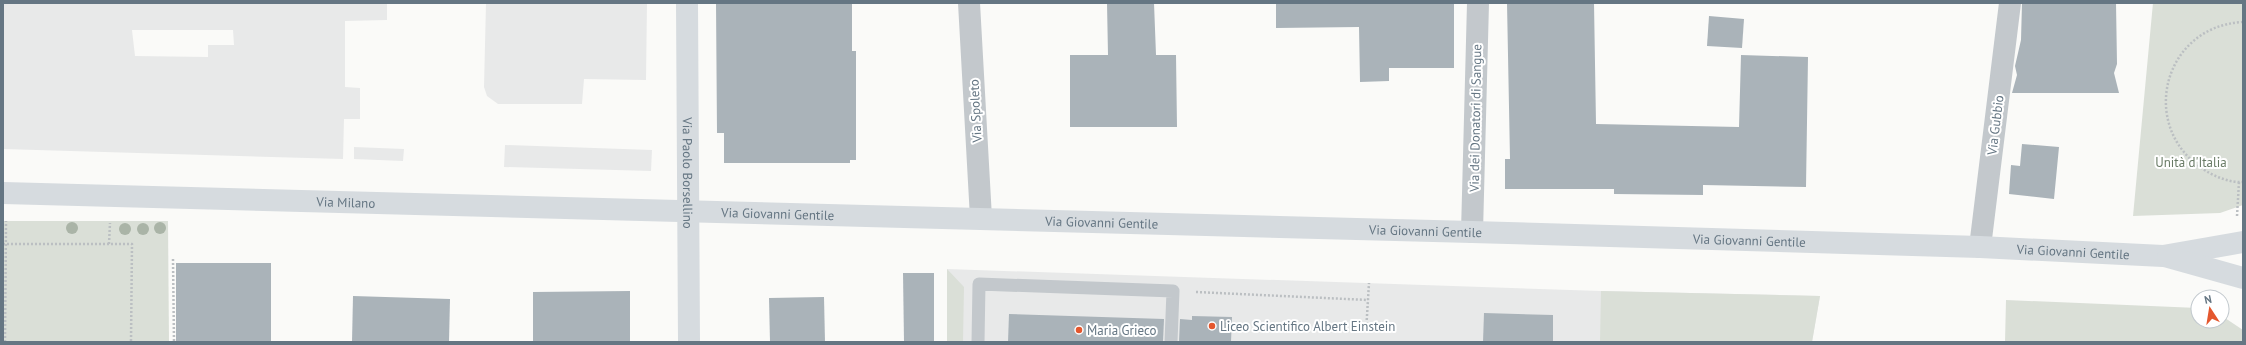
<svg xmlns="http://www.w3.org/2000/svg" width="2246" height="345" font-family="'PT Sans',sans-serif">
<rect width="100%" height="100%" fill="#fafaf8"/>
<!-- built -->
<g fill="#e8e9e9" fill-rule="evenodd">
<path d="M3,3h384v17l-42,1v66l15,1v31h-16l-1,40 -340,-10zM233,30l1,15h-26v12l-73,-1 -3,-26z"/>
<path d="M486,3h161l-1,77 -62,-1 -2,25h-84l-11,-8 -3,-9z"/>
<path d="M505,145l147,5 -1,21 -147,-4z"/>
<path d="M354,147l50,2 -1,12 -49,-2z"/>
<path d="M947,269l654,22 219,5 -8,46h-865z"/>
</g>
<!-- green -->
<g fill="#dadfd7">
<path d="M2153,3h90v202l-23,8 -87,3z"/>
<path d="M3,221h165l1,121h-166z"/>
<path d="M947,269l17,18 -1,55h-16z"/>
<path d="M1601,291l219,5 -8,46h-212z"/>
<path d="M2006,300l192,8v13h24v-5l21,14v12h-238z"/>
</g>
<!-- building -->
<g fill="#aab3b9">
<path d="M716,3h136v48h4v109h-6v3h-126v-30h-7z"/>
<path d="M1107,3h47l2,52h20l1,72h-107v-72h38z"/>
<path d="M1276,3h178v65h-65v13l-29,1 -1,-55 -83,1z"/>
<path d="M1507,3h87l2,121 143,3 2,-72 67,2 -2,130 -103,-2v10l-89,-1v-5h-109v-30h5z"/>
<path d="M2022,3h94l1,61 -3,9 5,20h-107l5,-18 -2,-9 6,-26z"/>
<path d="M1709,16l35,3 -2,29 -35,-2z"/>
<path d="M2022,144l37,3 -5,52 -45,-5 2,-29 9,1z"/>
<rect x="176" y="263" width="95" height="79"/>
<path d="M903,273h31v69h-30z"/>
<path d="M630,291v51h-97v-50z"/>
<path d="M353,296l97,3 -1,43h-97z"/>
<path d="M824,297l1,45h-55l-1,-44z"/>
<path d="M1484,313l69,2v27h-70z"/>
<path d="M1009,314l155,5 -1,23h-155z"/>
<path d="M1192,316l40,1 -1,25h-52l1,-23 12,1z"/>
</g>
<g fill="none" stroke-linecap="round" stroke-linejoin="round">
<!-- path -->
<g stroke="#bbbfc2" stroke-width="2.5" stroke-dasharray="2 2" stroke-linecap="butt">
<path d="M2243,22c-81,4 -106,107 -37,149 10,6 25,12 37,11"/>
<path d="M2237,216l2,-34"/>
<path d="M3,244h129l-1,98"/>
<path d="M109,244l1,-21"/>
<path d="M173,259l1,83"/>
<path d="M1196,292l172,8"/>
<path d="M1366,332l3,-49"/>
<path d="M5,342l1,-121"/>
</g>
<!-- lane -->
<path stroke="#c3c8cc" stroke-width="13" d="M978,342l1,-58 194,7 -2,51"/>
<!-- street -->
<g stroke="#c3c8cc" stroke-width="22">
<path d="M969,3l12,215"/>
<path d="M1472,232l6,-229"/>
<path d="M1980,247l30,-244"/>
</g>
<!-- secondary -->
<g stroke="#d6dbdf" stroke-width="22">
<path id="s1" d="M687,3l2,339"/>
<path id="s2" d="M3,193l1469,39 508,15 183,9 80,-14"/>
<path d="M2168,257l75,21"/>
</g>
</g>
<!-- trees -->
<g fill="#aab4a7">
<circle cx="72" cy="228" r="6"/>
<circle cx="160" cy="228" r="6"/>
<circle cx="125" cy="229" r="6"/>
<circle cx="143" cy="229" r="6"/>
</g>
<!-- markers -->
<g fill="#e4572e" stroke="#fff" stroke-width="1.5">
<circle cx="1212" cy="326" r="4"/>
<circle cx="1079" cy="330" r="4"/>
</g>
<g text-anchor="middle" stroke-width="4" stroke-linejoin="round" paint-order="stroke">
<!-- street labels -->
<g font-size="13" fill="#657683" stroke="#fff">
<text transform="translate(975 111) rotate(-93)" y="5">Via Spoleto</text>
<text transform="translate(1475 118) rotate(-89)" y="5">Via dei Donatori di Sangue</text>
<text transform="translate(1995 125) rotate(-83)" y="5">Via Gubbio</text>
<text dy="5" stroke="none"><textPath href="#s1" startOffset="170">Via Paolo Borsellino</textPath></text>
<text dy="5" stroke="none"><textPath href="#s2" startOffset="343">Via Milano</textPath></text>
<text dy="5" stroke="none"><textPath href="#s2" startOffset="775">Via Giovanni Gentile</textPath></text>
<text dy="5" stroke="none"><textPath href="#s2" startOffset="1099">Via Giovanni Gentile</textPath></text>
<text dy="5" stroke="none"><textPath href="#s2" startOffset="1423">Via Giovanni Gentile</textPath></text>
<text dy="5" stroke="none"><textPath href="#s2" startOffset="1747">Via Giovanni Gentile</textPath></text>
<text dy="5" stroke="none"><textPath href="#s2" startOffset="2071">Via Giovanni Gentile</textPath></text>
</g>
<!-- park labels -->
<g font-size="13" fill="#687a64" stroke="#fff">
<text x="2191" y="167">Unità d'Italia</text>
</g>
<!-- poi labels -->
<g font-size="13" fill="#657683" stroke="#fff" text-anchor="start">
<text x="1220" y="331">Liceo Scientifico Albert Einstein</text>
<text x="1087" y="335">Maria Grieco</text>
</g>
</g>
<!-- border -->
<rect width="2246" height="345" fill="none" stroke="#657683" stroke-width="8"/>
<!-- north arrow -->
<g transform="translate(2210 309) rotate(348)"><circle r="19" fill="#ffffff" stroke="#c1c8cd"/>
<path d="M0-3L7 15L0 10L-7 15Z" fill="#e4572e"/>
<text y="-6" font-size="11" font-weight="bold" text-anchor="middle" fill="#657683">N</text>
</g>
</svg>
